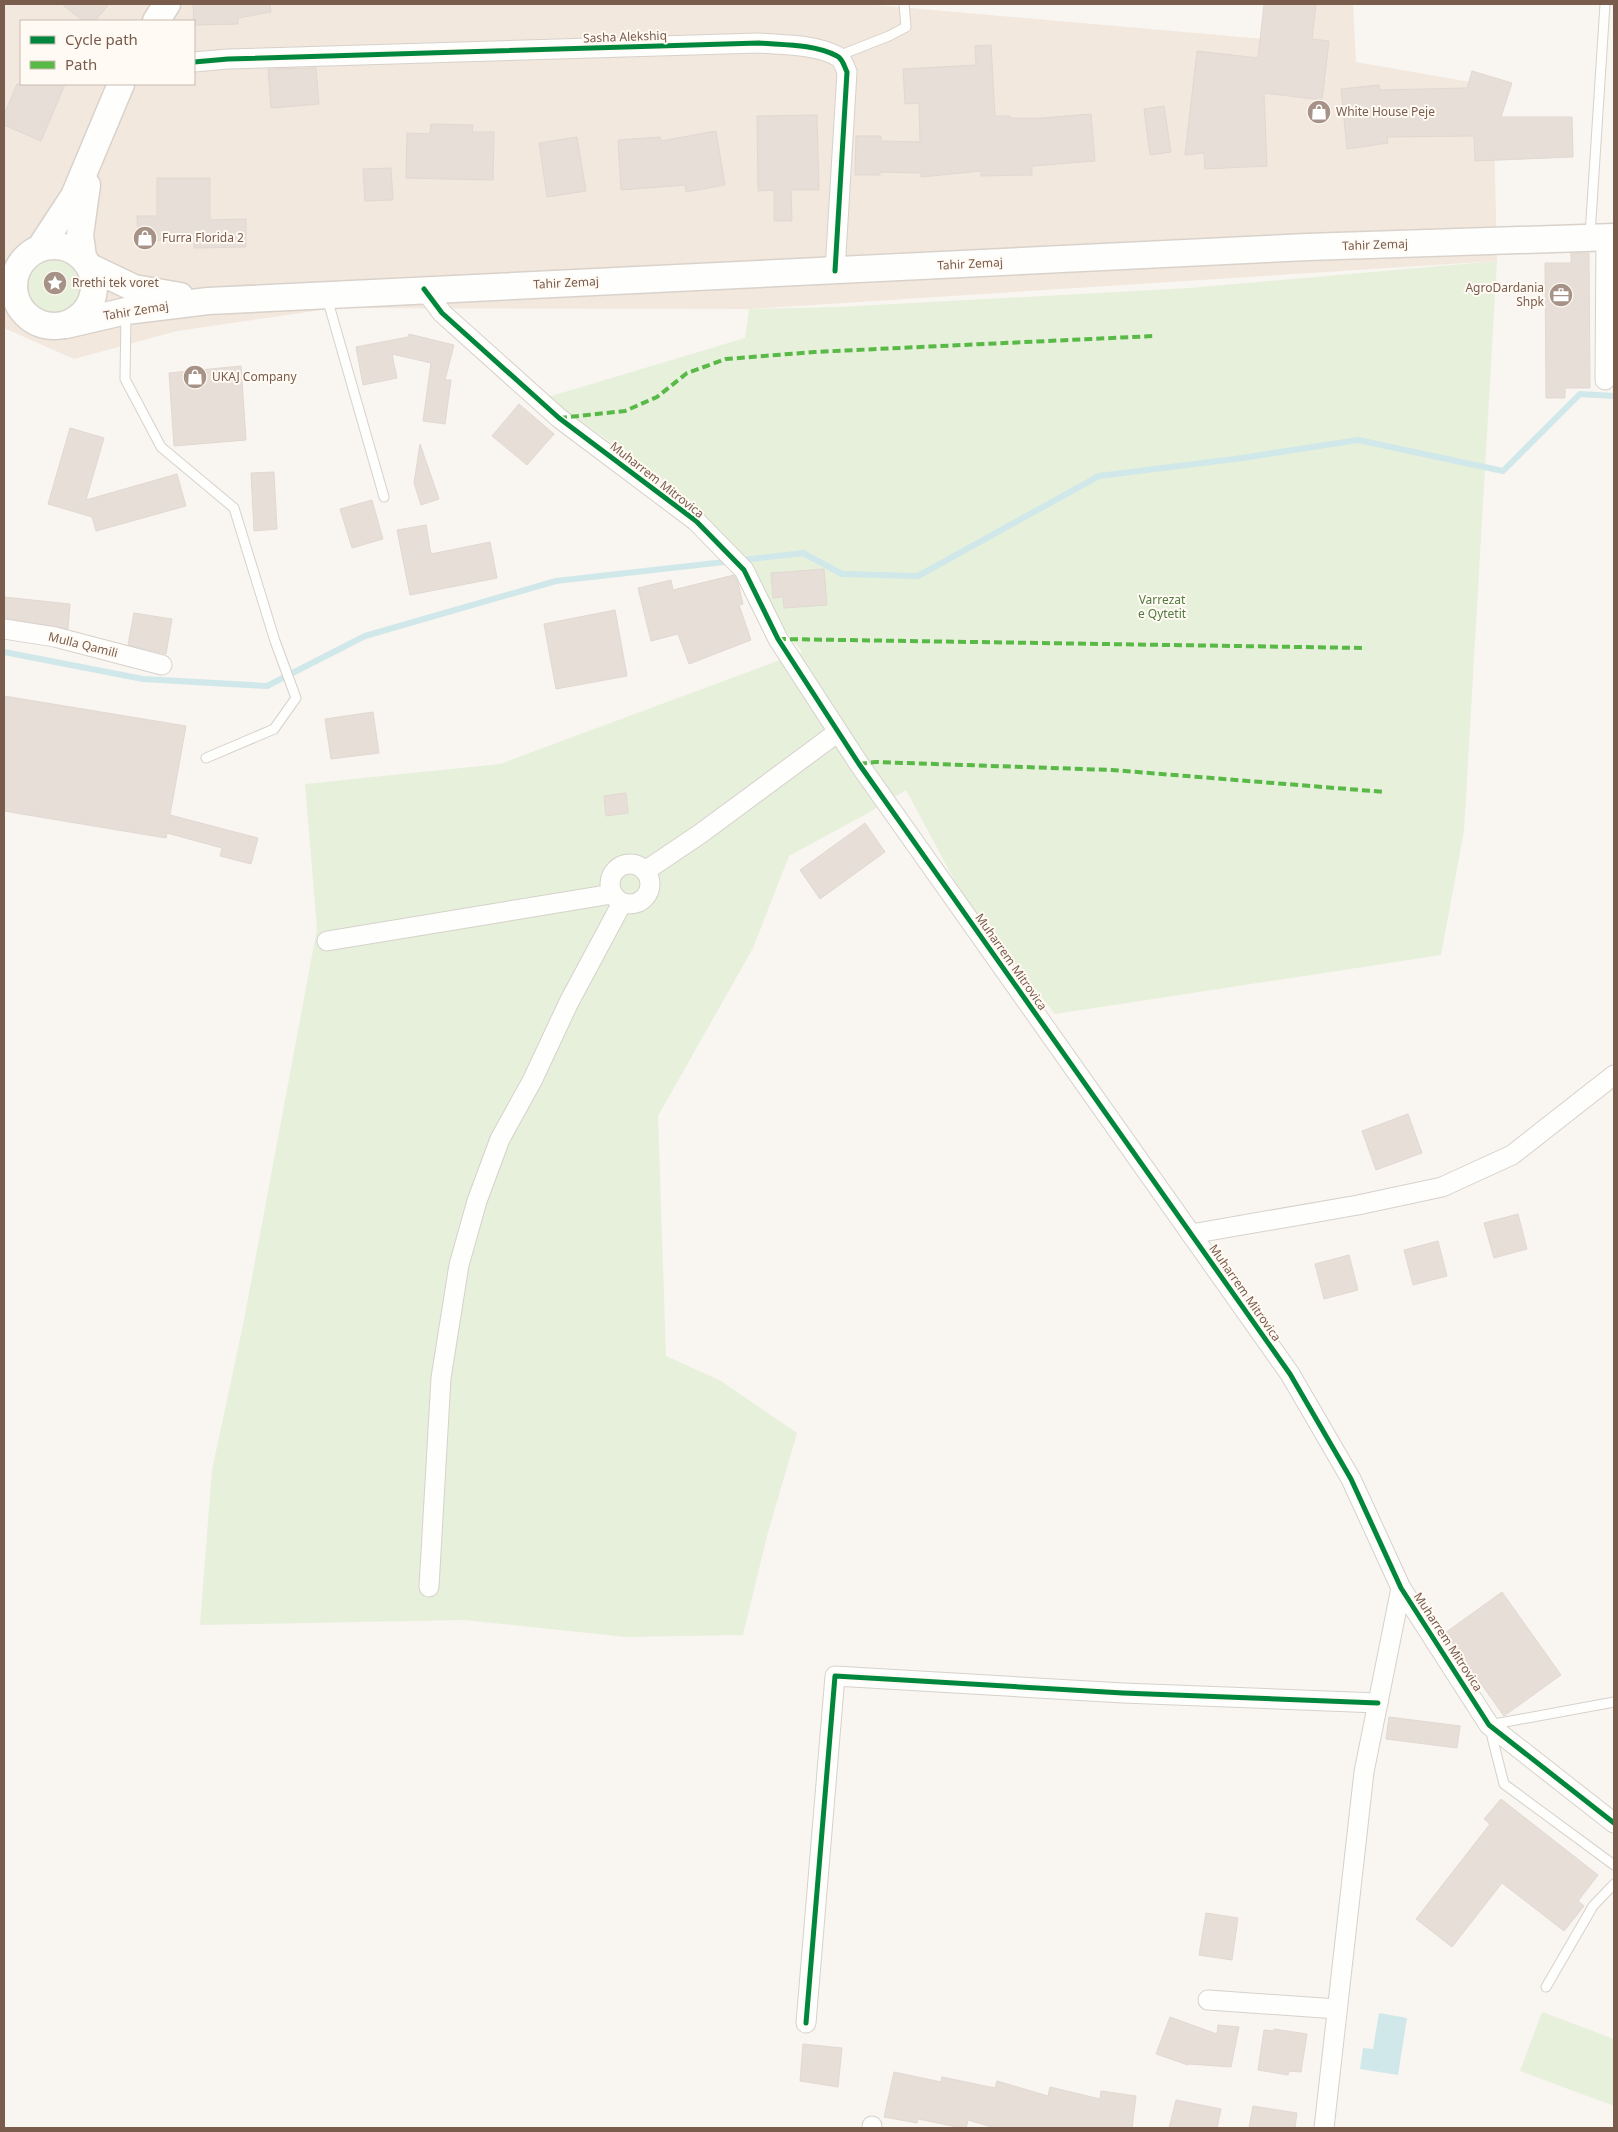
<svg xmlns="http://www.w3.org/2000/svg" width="1618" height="2132" font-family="'Noto Sans',sans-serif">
<rect width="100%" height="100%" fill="#f9f5f0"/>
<!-- residential -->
<path fill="#f2e8de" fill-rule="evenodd" d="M4,4h859l413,36 1,-36h76l3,58 137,24 4,175 -748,48 -414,-1 -158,23 -103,28 -70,-31zM21,21h173v63h-173z"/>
<!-- green -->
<g fill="#e7f0db">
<circle cx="57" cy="286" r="30"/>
<path d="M1497,261l-33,570 -23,124 -386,59 -89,-112 -60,-112 -38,23 -79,43 -36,92 -95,168 8,240 55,25 76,52 -30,103 -24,99 -117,2 -161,-17 -265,5 12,-155 31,-145 74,-396 -12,-145 195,-20 302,-112 -117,-156 -137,-99 197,-59 4,-29 90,-2 350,-19z"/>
<path d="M1542,2012l72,27v67l-94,-35z"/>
</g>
<!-- water -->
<path fill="#d0e8ea" d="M1379,2013l28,5 -9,57 -38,-6 3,-21 10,1z"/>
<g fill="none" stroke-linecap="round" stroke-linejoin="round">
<!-- stream -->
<path stroke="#d0e8ea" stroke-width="6" d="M4,652l139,27 124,7 98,-50 191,-55 247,-28 39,21 76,2 181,-100 143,-18 116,-18 145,31 77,-77 34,2"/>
</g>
<!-- building -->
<g fill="#e6ded7" stroke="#e2d8d2">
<path d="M62,4h47l-14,17h-12z"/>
<path d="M193,4h77l1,8 -33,6v6l-44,1z"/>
<path d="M1264,4h52l-4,35 17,2 -7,59 -58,-7 3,73 -62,3 -1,-16 -19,2 12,-104 61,7z"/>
<path d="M991,45l4,71h15v2h32l49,-4 4,47 -63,5v9l-51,1v-5l-60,6v-4l-41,-1v3h-25l1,-39h25v5l39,1 -1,-39 -14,1 -2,-35 73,-4 -1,-19z"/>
<path d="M316,68l3,36 -48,4 -3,-39z"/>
<path d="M1472,71l40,12 -11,34h71l1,40 -98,4 -1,-25 -87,1 1,6 -41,6 -6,-60 38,-4 1,5 87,-2z"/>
<path d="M17,84h48l-24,57 -37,-16v-10z"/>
<path d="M1164,106l7,46 -21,3 -6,-46z"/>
<path d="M817,115l2,75h-28l1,31h-18v-31l-16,1 -1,-75z"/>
<path d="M431,124l42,1 -1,7h22l-1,48 -87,-2 1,-45 23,1z"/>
<path d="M716,131l9,54 -39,7 -1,-7 -64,5 -3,-50 42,-3 1,4z"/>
<path d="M577,137l9,54 -39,6 -8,-54z"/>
<path d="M391,168l2,32 -28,1 -2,-32z"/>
<path d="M157,178h53v42l36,-1v28l-52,1v-9l-56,2 -1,-25h20z"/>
<path d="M1571,253h18l1,135h-25v10h-19l-1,-135h26z"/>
<path d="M409,334l45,11 -9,35h6l-6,44 -22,-3 8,-58 -39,-9 5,24 -34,7 -7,-38 52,-10z"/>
<path d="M241,366l5,74 -72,6 -5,-73z"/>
<path d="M519,404l35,30 -27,31 -35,-29z"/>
<path d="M70,428l34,10 -18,62 91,-26 9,32 -90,25 -4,-14 -44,-13z"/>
<path d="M420,444l19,55 -18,6 -7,-22z"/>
<path d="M274,472l3,57 -23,2 -3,-58z"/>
<path d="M372,500l11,39 -31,9 -12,-39z"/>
<path d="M426,525l5,29 59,-12 7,36 -87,17 -13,-65z"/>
<path d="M824,569l3,36 -43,3 -1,-11 -10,1 -2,-25z"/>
<path d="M734,575l4,8 5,21 -4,1 12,35 -62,24 -11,-30 -27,7 -13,-53 33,-8 2,10z"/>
<path d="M4,597l66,7 -2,25 -64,-11z"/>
<path d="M615,610l12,66 -71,13 -12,-65z"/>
<path d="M134,613l38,6 -6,35 -38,-9z"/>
<path d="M4,696l182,30 -16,89 88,23 -7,26 -31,-8 2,-8 -55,-15 -1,5 -162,-27z"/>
<path d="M373,712l6,41 -48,6 -6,-40z"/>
<path d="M626,793l2,20 -22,3 -2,-20z"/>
<path d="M865,823l20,29 -65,47 -20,-29z"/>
<path d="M1408,1114l14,39 -46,17 -14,-39z"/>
<path d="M1518,1214l9,35 -33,9 -10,-35z"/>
<path d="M1438,1241l9,35 -34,9 -9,-35z"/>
<path d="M1349,1255l9,35 -34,9 -9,-35z"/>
<path d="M1502,1592l59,83 -57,41 -59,-83z"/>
<path d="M1389,1717l71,9 -3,22 -71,-9z"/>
<path d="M1501,1799l97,76 -20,26 6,5 -20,25 -62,-48 -50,64 -36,-28 74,-95 -6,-5z"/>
<path d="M1206,1913l32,5 -6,42 -33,-5z"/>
<path d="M1170,2017l47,17 1,-9 21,2 -8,40 -42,-3 -1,1 -32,-11z"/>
<path d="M1274,2029l33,5 -6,38 -12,-1 -1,4 -30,-5 6,-40 10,1z"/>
<path d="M803,2044l39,4 -4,39 -38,-6z"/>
<path d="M894,2072l47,10 1,-5 53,11 2,-7 51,15 2,-9 50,12 1,-8 35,5 -4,32h-137l-27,-8 -2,8h-4l-44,-9 -1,4 -33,-6z"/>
<path d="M1176,2100l45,9 -4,19h-48z"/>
<path d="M1253,2106l44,7 -2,15h-46z"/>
</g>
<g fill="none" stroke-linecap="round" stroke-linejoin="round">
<!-- lane casing -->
<g stroke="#d7d1cb" stroke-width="11">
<g id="lane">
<path d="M838,56l51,-20 17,-9 -2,-23"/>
<path d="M1590,235l15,-231"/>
<path d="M327,298l57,199"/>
<path d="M126,314l-1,65 36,68 73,61 41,133 21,57 -22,31 -68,29"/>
<path d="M1614,1702l-125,23 15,59 110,81"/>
<path d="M1546,1987l47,-81 21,-22"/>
</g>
</g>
<!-- street casing -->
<g stroke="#d7d1cb" stroke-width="21">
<g id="street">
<path d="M194,62l34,-3 531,-16c24,2 55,1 78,13 6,3 7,10 10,16l-12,199"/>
<path d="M424,289l18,24 117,105 137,103 48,49 34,69 81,125 431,610 61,105 50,109 88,137 125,98"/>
<path d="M1605,380l1,-143"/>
<path d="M4,629l51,8 107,28"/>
<circle cx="630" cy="884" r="20"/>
<path d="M645,871l55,-37 138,-102"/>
<path d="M327,941l285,-47"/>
<path d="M1191,1234l167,-29 84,-18 70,-32 102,-80"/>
<path d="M429,1587l12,-209 18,-113 18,-64 23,-62 32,-58 37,-79 53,-99"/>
<path d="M1208,2000l129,9"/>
<path d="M806,2023l29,-347 288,17 255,10"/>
<path d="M872,2126v2"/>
<path d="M1324,2128l40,-356 37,-184"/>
</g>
</g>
<!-- secondary casing -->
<g stroke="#d9d2cb" stroke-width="29">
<g id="secondary">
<path d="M156,21l11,-17"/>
<circle cx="54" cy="286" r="40"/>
<path d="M40,248l34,-52 47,-112"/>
<path d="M83,257l-3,-22 7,-50"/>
<path d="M90,267l44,21 46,8"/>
<path d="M66,325l60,-14 82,-10 1099,-54 307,-10"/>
</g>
</g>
<!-- lane -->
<use href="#lane" stroke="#fefefd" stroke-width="9"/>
<!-- street -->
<use href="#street" stroke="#fefefd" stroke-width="19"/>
<!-- secondary -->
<use href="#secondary" stroke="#fefefd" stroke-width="26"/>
<!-- quiet -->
<g stroke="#58b947" stroke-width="4" stroke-dasharray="8 4" stroke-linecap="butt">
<path d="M559,418l66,-7 32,-14 30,-24 39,-14 88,-7 340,-16"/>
<path d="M778,639l588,9"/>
<path d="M859,764l17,-2 236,8 273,22"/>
</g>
<!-- cycleway casing -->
<g stroke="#fffaf3" stroke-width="8">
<g id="cycleway">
<path d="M194,62l34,-3 531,-16c24,2 55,1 78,13 6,3 7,10 10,16l-12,199"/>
<path d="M424,289l18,24 117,105 137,103 48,49 34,69 81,125 431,610 61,105 50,109 88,137 125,98"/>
<path d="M806,2023l29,-347 288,17 255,10"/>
</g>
</g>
<!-- cycleway -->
<use href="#cycleway" stroke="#00873e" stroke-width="5"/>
</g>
<!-- icons -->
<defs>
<g id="shop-disc" transform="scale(1.25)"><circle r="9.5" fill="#a69286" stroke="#fffaf3"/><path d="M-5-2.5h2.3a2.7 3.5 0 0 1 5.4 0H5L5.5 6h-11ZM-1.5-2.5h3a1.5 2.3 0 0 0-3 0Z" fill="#fff"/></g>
<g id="sight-disc" transform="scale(1.25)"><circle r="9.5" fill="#a69286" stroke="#fffaf3"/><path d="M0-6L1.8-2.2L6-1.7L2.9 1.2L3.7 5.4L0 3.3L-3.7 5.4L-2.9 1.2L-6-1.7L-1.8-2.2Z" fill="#fff"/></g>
<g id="office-disc" transform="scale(1.25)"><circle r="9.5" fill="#a69286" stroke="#fffaf3"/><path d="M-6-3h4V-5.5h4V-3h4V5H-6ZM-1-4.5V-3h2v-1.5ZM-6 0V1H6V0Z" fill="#fff"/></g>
</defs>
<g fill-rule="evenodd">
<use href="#shop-disc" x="1319" y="112"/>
<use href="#shop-disc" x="145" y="238"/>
<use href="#sight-disc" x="55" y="283"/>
<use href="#office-disc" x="1561" y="295"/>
<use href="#shop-disc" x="195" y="377"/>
</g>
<g text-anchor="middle" stroke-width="4" stroke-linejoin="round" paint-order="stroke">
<!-- street labels -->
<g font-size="12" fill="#7a5c4d" stroke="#fffaf3">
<text transform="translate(625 37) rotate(-2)" y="4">Sasha Alekshiq</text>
<text transform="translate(1375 245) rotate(-2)" y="4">Tahir Zemaj</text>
<text transform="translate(970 264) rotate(-3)" y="4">Tahir Zemaj</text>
<text transform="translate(566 283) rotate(-3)" y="4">Tahir Zemaj</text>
<text transform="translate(136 311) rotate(-9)" y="4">Tahir Zemaj</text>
<text transform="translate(657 480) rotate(38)" y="4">Muharrem Mitrovica</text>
<text transform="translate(83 645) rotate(14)" y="4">Mulla Qamili</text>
<text transform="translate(1011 962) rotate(55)" y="4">Muharrem Mitrovica</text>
<text transform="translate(1245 1293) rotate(55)" y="4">Muharrem Mitrovica</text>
<text transform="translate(1448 1642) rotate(57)" y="4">Muharrem Mitrovica</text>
</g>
<!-- poi labels -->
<g font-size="12" fill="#7a5c4d" stroke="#fffaf3" text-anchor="start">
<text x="1336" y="116">White House Peje</text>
<text x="162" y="242">Furra Florida 2</text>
<text x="72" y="287">Rrethi tek voret</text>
<text x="1544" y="292" text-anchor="end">AgroDardania<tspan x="1544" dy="14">Shpk</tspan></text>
<text x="212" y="381">UKAJ Company</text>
</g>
<!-- park labels -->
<g font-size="12" fill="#537a41" stroke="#fffaf3">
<text x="1162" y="604">Varrezat<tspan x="1162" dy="14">e Qytetit</tspan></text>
</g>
</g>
<!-- border -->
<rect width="1618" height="2132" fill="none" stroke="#7a5c4d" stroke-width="10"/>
<!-- legend -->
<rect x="20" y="20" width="175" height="65" fill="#fffaf3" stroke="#cabbb1"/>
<rect x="30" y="36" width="25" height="8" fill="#00873e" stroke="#cabbb1"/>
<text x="65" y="45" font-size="15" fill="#7a5c4d">Cycle path</text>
<rect x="30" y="61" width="25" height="8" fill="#58b947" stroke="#cabbb1"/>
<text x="65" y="70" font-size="15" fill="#7a5c4d">Path</text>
</svg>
